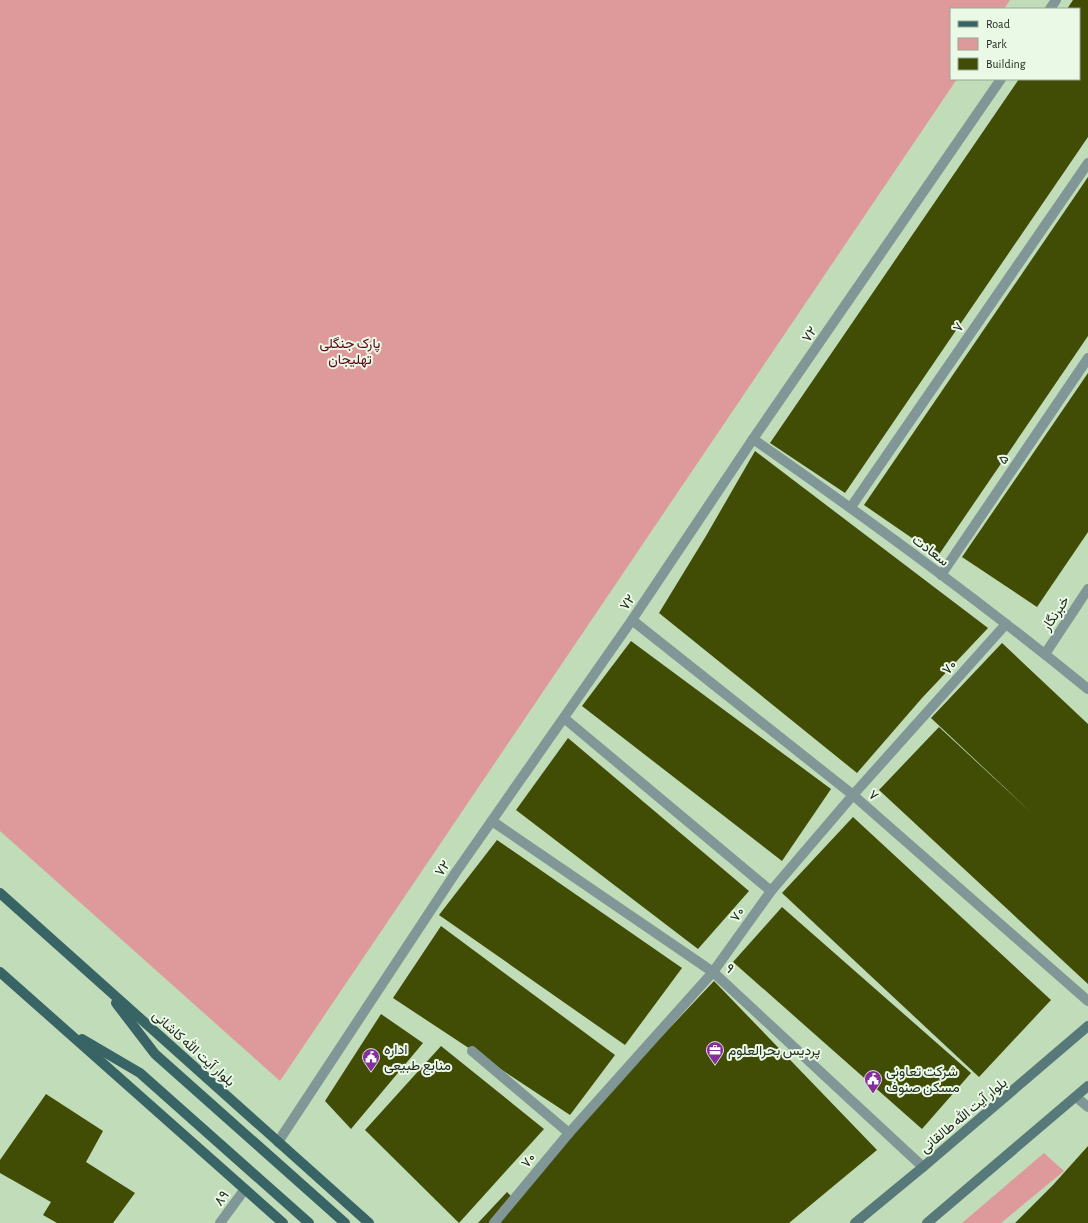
<svg xmlns="http://www.w3.org/2000/svg" width="1088" height="1223" font-family="'Alegreya Sans',Vazirmatn,sans-serif">
<rect width="100%" height="100%" fill="#c0dcb9"/>
<!-- green -->
<g fill="#de9a9a">
<path d="M0,0h1010l-6,9h-53v70h6l-677,1002 -280,-250z"/>
<path d="M1044,1153l20,18 -63,52h-39z"/>
</g>
<!-- building -->
<g fill="#414d05">
<path d="M1073,0h15v137l-243,356 -75,-50 249,-364h60v-70h-12z"/>
<path d="M1088,177v159l-150,220 -74,-51z"/>
<path d="M1088,373v159l-51,75 -75,-50z"/>
<path d="M755,451l233,177 -66,70 -65,75 -198,-160 47,-77z"/>
<path d="M631,641l200,148 -49,72 -200,-155z"/>
<path d="M1002,643l86,81v260l-209,-194 60,-63 98,91 -106,-100z"/>
<path d="M568,738l181,153 -51,58 -182,-139z"/>
<path d="M853,817l198,183 -72,77 -197,-184z"/>
<path d="M497,840l185,128 -57,77 -186,-130z"/>
<path d="M782,907l189,166 -49,56 -189,-167z"/>
<path d="M441,926l174,129 -45,60 -177,-117z"/>
<path d="M714,981l163,169 -88,73h-311l29,-31 4,4z"/>
<path d="M381,1014l42,29 -72,86 -26,-28z"/>
<path d="M441,1046l103,83 -85,94 -94,-93z"/>
<path d="M46,1094l57,37 -17,31 49,31 -22,30h-56l-14,-8 8,-13 -51,-29v-13z"/>
<path d="M1088,1146v77h-73l38,-38z"/>
</g>
<g fill="none" stroke-linecap="round" stroke-linejoin="round">
<!-- service -->
<path stroke="#809697" stroke-width="10" d="M472,1051l97,82"/>
<!-- minor -->
<g stroke="#809697" stroke-width="10">
<path d="M1050,9l6,-9"/>
<path d="M753,439c115,80 227,162 335,250"/>
<path d="M851,507l237,-344"/>
<path d="M941,575l147,-217"/>
<path d="M632,620l221,175 235,206"/>
<path d="M1045,654l43,-65"/>
<path d="M564,718l207,173"/>
<path d="M492,821l221,151 210,195"/>
<path d="M1076,1097l12,10"/>
<path d="M278,1142l178,-270 176,-252 121,-181 248,-360"/>
<path d="M220,1223l25,-34"/>
<path d="M494,1223l75,-90 144,-161 58,-81 82,-96 153,-171"/>
</g>
<!-- secondary -->
<g stroke="#57797a" stroke-width="10">
<path d="M855,1223l68,-56 165,-141"/>
<path d="M927,1223l161,-137"/>
</g>
<!-- primary -->
<g stroke="#386466" stroke-width="10">
<path d="M0,893l369,330"/>
<path d="M0,972l283,251"/>
<path d="M116,1003l39,51 190,169"/>
<path d="M82,1039l58,34 169,150"/>
</g>
</g>
<!-- icons -->
<defs>
<g id="office-pin" transform="scale(0.9)"><path d="M0 17L-7.5 6A9.5 9.5 0 1 1 7.5 6Z" fill="#862e9a" stroke="#eaf8e6"/><path d="M-6-3h4V-5.5h4V-3h4V5H-6ZM-1-4.5V-3h2v-1.5ZM-6 0V1H6V0Z" fill="#fff"/></g>
<g id="civic-pin" transform="scale(0.9)"><path d="M0 17L-7.5 6A9.5 9.5 0 1 1 7.5 6Z" fill="#862e9a" stroke="#eaf8e6"/><path d="M-.6-6.5H3V-4.5H.6V-3L4-1V1h2V6H-6V1h2V-1L-.6-3ZM-1.2 2.5V6h2.4V2.5Z" fill="#fff"/></g>
</defs>
<g fill-rule="evenodd">
<use href="#office-pin" x="715" y="1050"/>
<use href="#civic-pin" x="371" y="1057"/>
<use href="#civic-pin" x="873" y="1079"/>
</g>
<g text-anchor="middle" stroke-width="4" stroke-linejoin="round" paint-order="stroke">
<!-- street labels -->
<g font-size="14" fill="#222c1f" stroke="#eaf8e6">
<text transform="translate(958 327) rotate(-55)" y="5">۷</text>
<text transform="translate(809 334) rotate(-55)" y="5">۷۲</text>
<text transform="translate(1003 459) rotate(-56)" y="5">۵</text>
<text transform="translate(931 550) rotate(37)" y="5">سعادت</text>
<text transform="translate(627 602) rotate(-56)" y="5">۷۲</text>
<text transform="translate(1055 613) rotate(-56)" y="5">خبرنگار</text>
<text transform="translate(949 667) rotate(-48)" y="5">۷۰</text>
<text transform="translate(874 795) rotate(41)" y="5">۷</text>
<text transform="translate(442 868) rotate(-56)" y="5">۷۲</text>
<text transform="translate(737 914) rotate(-55)" y="5">۷۰</text>
<text transform="translate(730 968) rotate(42)" y="5">۹</text>
<text transform="translate(194 1048) rotate(42)" y="5">بلوار آیت الله کاشانی</text>
<text transform="translate(963 1115) rotate(-40)" y="5">بلوار آیت الله طالقانی</text>
<text transform="translate(528 1160) rotate(-50)" y="5">۷۰</text>
<text transform="translate(221 1198) rotate(-54)" y="5">۸۹</text>
</g>
<!-- park labels -->
<g font-size="14" fill="#5e0315" stroke="#eaf8e6">
<text x="350" y="348">پارک جنگلی<tspan x="350" dy="16">تهلیجان</tspan></text>
</g>
<!-- poi labels -->
<g font-size="14" fill="#222c1f" stroke="#eaf8e6" text-anchor="start">
<text x="384" y="1054">اداره<tspan x="384" dy="16">منابع طبیعی</tspan></text>
<text x="728" y="1055">پردیس بحرالعلوم</text>
<text x="886" y="1076">شرکت تعاونی<tspan x="886" dy="16">مسکن صنوف</tspan></text>
</g>
</g>
<!-- legend -->
<rect x="950" y="8" width="130" height="72" fill="#eaf8e6" stroke="#9aa696"/>
<rect x="958" y="21" width="20" height="6" fill="#386466" stroke="#9aa696"/>
<text x="986" y="28" font-size="12" fill="#222c1f">Road</text>
<rect x="958" y="38" width="20" height="12" fill="#de9a9a" stroke="#9aa696"/>
<text x="986" y="48" font-size="12" fill="#222c1f">Park</text>
<rect x="958" y="58" width="20" height="12" fill="#414d05" stroke="#9aa696"/>
<text x="986" y="68" font-size="12" fill="#222c1f">Building</text>
</svg>
